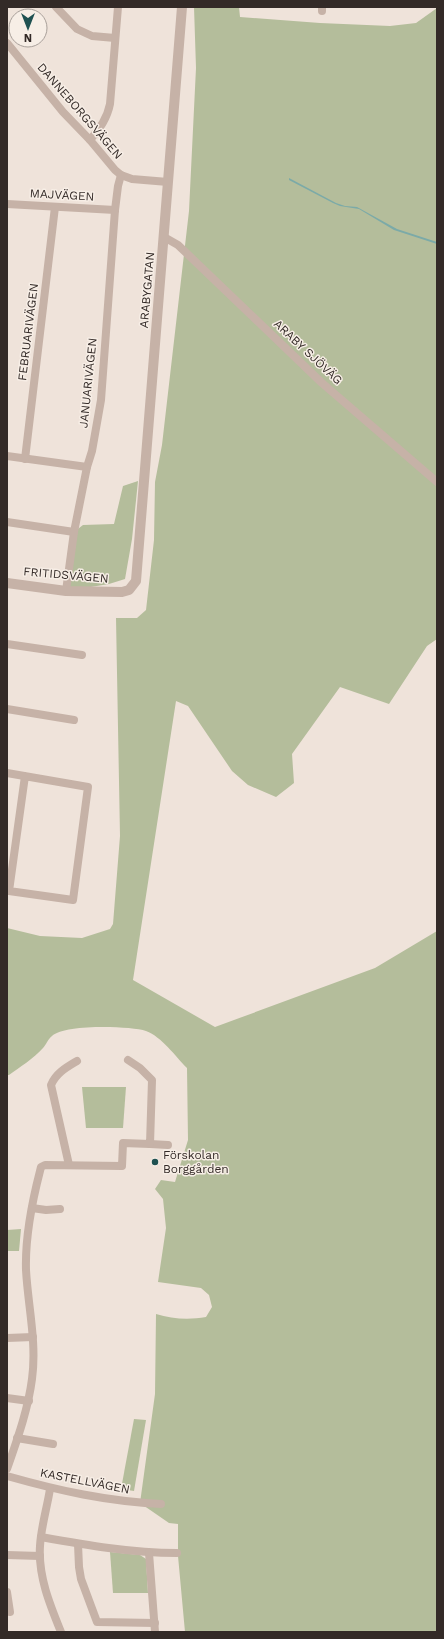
<svg xmlns="http://www.w3.org/2000/svg" width="444" height="1639" font-family="'Work Sans',sans-serif">
<rect width="100%" height="100%" fill="#efe3da"/>
<!-- green -->
<g fill="#b4bd9b">
<path d="M194,7h45l1,10 80,6 70,3 26,-3 21,-15v631l-10,7 -38,58 -49,-17 -48,67 2,29 -18,14 -28,-12 -16,-14 -44,-65 -12,-5 -43,279 82,47 160,-59 62,-37v701h-252l-7,-76v-32l-9,-1 -29,-20 15,-109 1,-80c16,5 33,6 50,3l6,-10 -3,-12 -8,-7 -43,-6 8,-54 -3,-29 -8,-10 6,-9 14,2 13,-42 -1,-72c-12,-12 -25,-31 -41,-37 -16,-5 -81,-7 -94,5 -4,3 -6,9 -9,12 -10,11 -23,19 -34,27h-2v-147l33,8 42,2 28,-9 3,-5 7,-88 -4,-218h21l9,-8 8,-70 1,-58 7,-37 27,-234 7,-143z"/>
<path d="M138,481l-6,58 -7,40 -16,5 -43,7 8,-59 9,-7 31,-1 9,-38z"/>
<path d="M82,1087h44l-3,41h-37z"/>
<path d="M21,1229l-2,22h-12v-21z"/>
<path d="M134,1419l12,1 -12,71 -13,-2z"/>
<path d="M110,1552l30,3 6,4 2,34h-35z"/>
</g>
<!-- water -->
<path fill="#7baaa8" d="M289,178l47,25 9,3 12,1 40,22 40,13v2l-43,-14 -35,-21 -19,-3 -7,-3 -44,-23z"/>
<g fill="none" stroke-linecap="round" stroke-linejoin="round">
<!-- minor -->
<g stroke="#c6b2a7" stroke-width="8">
<path d="M56,7l21,22 15,7 23,2"/>
<path d="M322,11v-4"/>
<path d="M7,43l56,69 27,28 25,30 6,5 11,4 36,3"/>
<path d="M90,140c10,-12 17,-21 20,-36l8,-97"/>
<path d="M7,204l108,6"/>
<path d="M164,237l14,8 144,138 115,99"/>
<path d="M7,456l80,11"/>
<path d="M25,459l30,-252"/>
<path d="M7,522l67,10"/>
<path d="M66,591l8,-59 13,-65 5,-16 9,-51 14,-190 3,-24 3,-11"/>
<path d="M7,644l75,11"/>
<path d="M7,709l67,11"/>
<path d="M7,773l81,14 -15,113 -64,-9 16,-115"/>
<path d="M150,1144l18,1"/>
<path d="M69,1165l-18,-80c5,-12 16,-18 26,-24"/>
<path d="M32,1208l14,2 14,-1"/>
<path d="M7,1338l26,-1"/>
<path d="M7,1398l22,3"/>
<path d="M17,1438l36,6"/>
<path d="M7,1469c10,-29 21,-59 25,-90 5,-36 -4,-73 -6,-109 -1,-33 6,-68 14,-99l1,-4 4,-2 77,1 1,-23 27,1 2,-64 -12,-12 -12,-8"/>
<path d="M7,1476c53,15 99,25 154,28"/>
<path d="M50,1489c-3,19 -9,38 -10,57 -2,30 10,59 21,86"/>
<path d="M41,1537c45,8 90,16 136,16"/>
<path d="M78,1544l1,23 2,12 16,43 58,1"/>
<path d="M149,1553l6,79"/>
<path d="M7,1555l33,1"/>
<path d="M7,1592l3,20"/>
</g>
<!-- tertiary -->
<path stroke="#c6b2a7" stroke-width="10" d="M7,583l59,8 56,1 7,-2 7,-9 46,-574"/>
</g>
<!-- markers -->
<circle fill="#1f5151" stroke="#f7eee6" stroke-width="1.5" cx="155" cy="1162" r="4"/>
<g text-anchor="middle" stroke-width="3" stroke-linejoin="round" paint-order="stroke">
<!-- street labels -->
<g font-size="12" fill="#332a27" stroke="#f7eee6">
<text transform="translate(80 111) rotate(49)" y="4">DANNEBORGSVÄGEN</text>
<text transform="translate(62 195) rotate(3)" y="4">MAJVÄGEN</text>
<text transform="translate(147 290) rotate(-85)" y="4">ARABYGATAN</text>
<text transform="translate(28 332) rotate(-83)" y="4">FEBRUARIVÄGEN</text>
<text transform="translate(308 352) rotate(43)" y="4">ARABY SJÖVÄG</text>
<text transform="translate(88 383) rotate(-84)" y="4">JANUARIVÄGEN</text>
<text transform="translate(66 575) rotate(5)" y="4">FRITIDSVÄGEN</text>
<text transform="translate(85 1481) rotate(11)" y="4">KASTELLVÄGEN</text>
</g>
<!-- poi labels -->
<g font-size="12" fill="#332a27" stroke="#f7eee6" text-anchor="start">
<text x="163" y="1159">Förskolan<tspan x="163" dy="14">Borggården</tspan></text>
</g>
</g>
<!-- border -->
<rect width="444" height="1639" fill="none" stroke="#332a27" stroke-width="16"/>
<!-- north arrow -->
<g transform="translate(28 28) rotate(180)"><circle r="19" fill="#f7eee6" stroke="#a9a09a"/>
<path d="M0-3L7 15L0 10L-7 15Z" fill="#1f5151"/>
<text y="-6" font-size="11" font-weight="bold" text-anchor="middle" fill="#332a27">N</text>
</g>
</svg>
